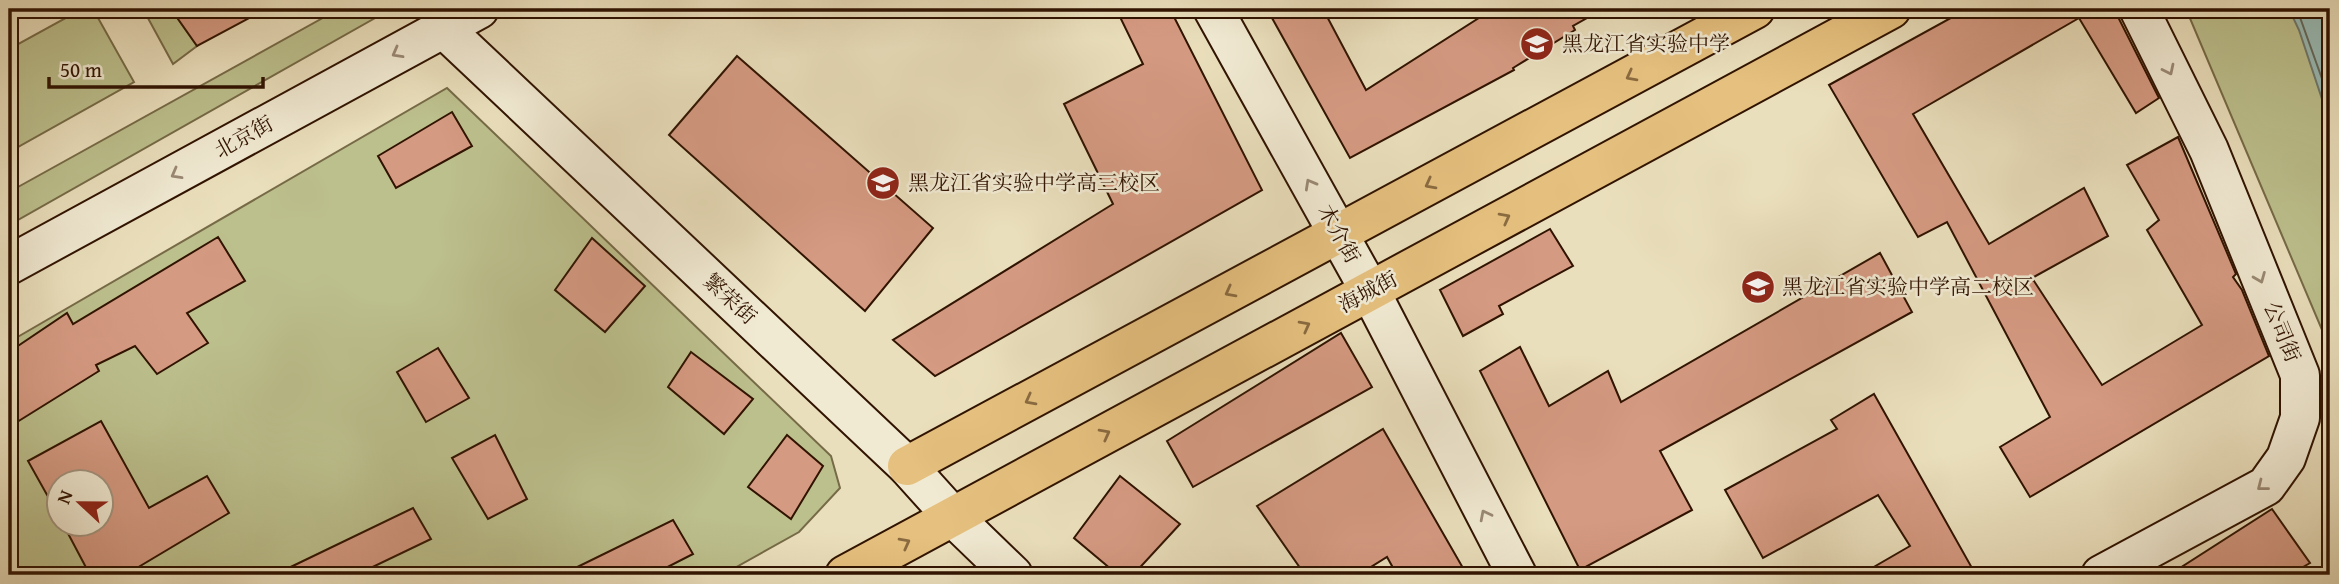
<svg xmlns="http://www.w3.org/2000/svg" width="2339" height="584" font-family="'Gentium Book Plus','Noto Serif SC',serif">
<rect width="100%" height="100%" fill="#eadfbc"/>
<filter id="stains"><feTurbulence type="fractalNoise" baseFrequency=".00286" numOctaves="4"/><feColorMatrix values="0 0 0 0 .2 0 0 0 0 .09 0 0 0 0 .02 0 0 0 .5 -.17"/></filter>
<radialGradient id="worn" r=".72"><stop offset=".6" stop-color="#630" stop-opacity="0"/><stop offset="1" stop-color="#630" stop-opacity=".3"/></radialGradient>
<!-- green -->
<g fill="#bcc08d" stroke="#766a47" stroke-width="2" fill-rule="evenodd">
<path d="M82,9h11l41,73 -125,70v-103z"/>
<path d="M143,9h28l26,37 -24,18z"/>
<path d="M339,9h52l-382,216v-33z"/>
<path d="M2186,9h144v335h-2z"/>
<path d="M447,88l384,368 9,32 -41,44 -77,43h-713v-233zM60,482h42v42h-42z"/>
</g>
<!-- water -->
<path fill="#99bcb7" stroke="#6f786e" stroke-width="2" d="M2289,9h41v114l-31,-93z"/>
<g fill="none" stroke-linecap="round" stroke-linejoin="round">
<!-- shore -->
<path stroke="#64685c" stroke-width="2" d="M2297,9l33,92"/>
</g>
<!-- building -->
<g fill="#d59a82" stroke="#301301" stroke-width="2">
<path d="M171,9h95l-69,37z"/>
<path d="M1135,9h35l92,181 -327,186 -42,-36 220,-136 -49,-100 79,-40 -23,-47z"/>
<path d="M1267,9h56l43,81 127,-81h110l-30,17 2,4 -62,38 1,2 -164,88z"/>
<path d="M1967,9h150l2,10 40,79 -23,15 -57,-95 -166,96 76,130 95,-56 24,48 -76,42 70,107 100,-60 -55,-95 12,-10 -32,-55 51,-28 58,137 -3,3 9,13 27,66 -239,141 -30,-50 50,-30 -103,-195 -29,15 -89,-152z"/>
<path d="M737,56l196,172 -68,83 -196,-176z"/>
<path d="M452,112l20,34 -76,42 -18,-32z"/>
<path d="M1550,229l23,37 -74,40 4,8 -40,22 -23,-46z"/>
<path d="M218,237l27,44 -58,32 21,30 -51,31 -22,-28 -39,19 3,6 -90,56v-75l58,-39 6,11z"/>
<path d="M592,238l53,48 -40,46 -50,-42z"/>
<path d="M1880,253l32,59 -252,139 32,59 -112,60 -100,-199 40,-24 29,59 59,-35 13,31z"/>
<path d="M1341,333l31,54 -179,100 -26,-46z"/>
<path d="M438,348l31,50 -43,24 -29,-50z"/>
<path d="M691,352l62,47 -29,35 -56,-47z"/>
<path d="M1874,394l98,174 -13,7h-99l50,-29 -32,-51 -115,63 -38,-68 112,-61 -6,-9z"/>
<path d="M101,421l48,87 58,-32 22,37 -104,62h-35l-27,-51h39v-42h-42v36l-32,-57z"/>
<path d="M1383,429l84,146h-70l-10,-18 -29,18h-53l-48,-69z"/>
<path d="M495,435l32,64 -39,20 -36,-61z"/>
<path d="M787,435l36,31 -32,53 -43,-32z"/>
<path d="M1120,476l60,48 -47,51h-15l-44,-37z"/>
<path d="M413,508l18,31 -75,36h-82z"/>
<path d="M2272,509l38,54 -21,12h-120z"/>
<path d="M673,520l20,34 -41,21h-91z"/>
</g>
<g fill="none" stroke-linecap="round" stroke-linejoin="round">
<!-- secondary casing -->
<g stroke="#301301" stroke-width="42">
<g id="secondary">
<path d="M1213,9l157,282 147,284"/>
<path d="M443,28l464,438 46,51 60,58"/>
<path d="M9,265l470,-256"/>
<path d="M2101,575l165,-89 20,-28 14,-40v-43l-91,-225 -70,-141"/>
</g>
</g>
<!-- primary casing -->
<g stroke="#301301" stroke-width="42">
<g id="primary">
<path d="M907,466l848,-457"/>
<path d="M845,575l1046,-566"/>
</g>
</g>
<!-- secondary -->
<use href="#secondary" stroke="#f1ead3" stroke-width="38"/>
<!-- primary -->
<use href="#primary" stroke="#e5c07e" stroke-width="38"/>
</g>
<!-- one-way arrows -->
<defs><path id="oneway-chevron" d="M-2-3.5L2.5 0L-2 3.5" fill="none" stroke-width="1.6" stroke-linecap="round" stroke-linejoin="round" transform="scale(1.75)"/></defs>
<g stroke="#9a8974">
<use href="#oneway-chevron" transform="translate(397 53) rotate(151)"/>
<use href="#oneway-chevron" transform="translate(2169 70) rotate(64)"/>
<use href="#oneway-chevron" transform="translate(176 174) rotate(151)"/>
<use href="#oneway-chevron" transform="translate(1310 184) rotate(-119)"/>
<use href="#oneway-chevron" transform="translate(2260 278) rotate(68)"/>
<use href="#oneway-chevron" transform="translate(2262 486) rotate(142)"/>
<use href="#oneway-chevron" transform="translate(1485 515) rotate(-117)"/>
</g>
<g stroke="#8a6a40">
<use href="#oneway-chevron" transform="translate(1631 76) rotate(152)"/>
<use href="#oneway-chevron" transform="translate(1430 184) rotate(152)"/>
<use href="#oneway-chevron" transform="translate(1505 218) rotate(-28)"/>
<use href="#oneway-chevron" transform="translate(1230 292) rotate(152)"/>
<use href="#oneway-chevron" transform="translate(1305 326) rotate(-28)"/>
<use href="#oneway-chevron" transform="translate(1030 400) rotate(152)"/>
<use href="#oneway-chevron" transform="translate(1105 434) rotate(-28)"/>
<use href="#oneway-chevron" transform="translate(905 543) rotate(-28)"/>
</g>
<!-- icons -->
<defs>
<g id="school-disc" transform="scale(1.75)"><circle r="9.5" fill="#8f2418" stroke="#f1ead3"/><path d="M0-5L7-2L0 1L-7-2ZM-4 1L0 2.5L4 1V4Q0 6-4 4Z" fill="#fff"/></g>
</defs>
<g fill-rule="evenodd">
<use href="#school-disc" x="1537" y="44"/>
<use href="#school-disc" x="883" y="183"/>
<use href="#school-disc" x="1758" y="287"/>
</g>
<g text-anchor="middle" stroke-width="5" stroke-linejoin="round" paint-order="stroke">
<!-- poi labels -->
<g font-size="21" fill="#301301" stroke="#f1ead3" text-anchor="start">
<text x="1562" y="51">黑龙江省实验中学</text>
<text x="908" y="190">黑龙江省实验中学高三校区</text>
<text x="1782" y="294">黑龙江省实验中学高二校区</text>
</g>
<!-- street labels -->
<g font-size="21" fill="#301301" stroke="#f1ead3">
<text transform="translate(244 137) rotate(-29)" y="7">北京街</text>
<text transform="translate(1339 234) rotate(61)" y="7">木介街</text>
<text transform="translate(1368 292) rotate(-28)" y="7">海城街</text>
<text transform="translate(730 299) rotate(43)" y="7">繁荣街</text>
<text transform="translate(2282 332) rotate(68)" y="7">公司街</text>
</g>
</g>
<!-- margin -->
<rect width="2339" height="584" fill="none" stroke="#eadfbc" stroke-width="35"/>
<rect x="10" y="10" width="2318" height="563" fill="none" stroke="#301301" stroke-width="3.5"/>
<rect x="18" y="18" width="2304" height="549" fill="none" stroke="#301301" stroke-width="2"/>
<!-- north arrow -->
<g transform="translate(80 503) rotate(292)"><circle r="33" fill="#f1ead3" stroke="#a4947f" stroke-width="2"/>
<path d="M0-5L12 26L0 18L-12 26Z" fill="#8f2418"/>
<text y="-10" font-size="19" font-weight="bold" text-anchor="middle" fill="#301301">N</text>
</g>
<!-- scale -->
<path d="M49 77v10h214v-10" fill="none" stroke="#301301" stroke-width="3.5"/>
<text x="60" y="77" font-size="21" fill="#301301" stroke="#f1ead3" stroke-width="5" paint-order="stroke">50 m</text>
<rect width="100%" height="100%" filter="url(#stains)"/>
<rect width="100%" height="100%" fill="url(#worn)"/>
</svg>
